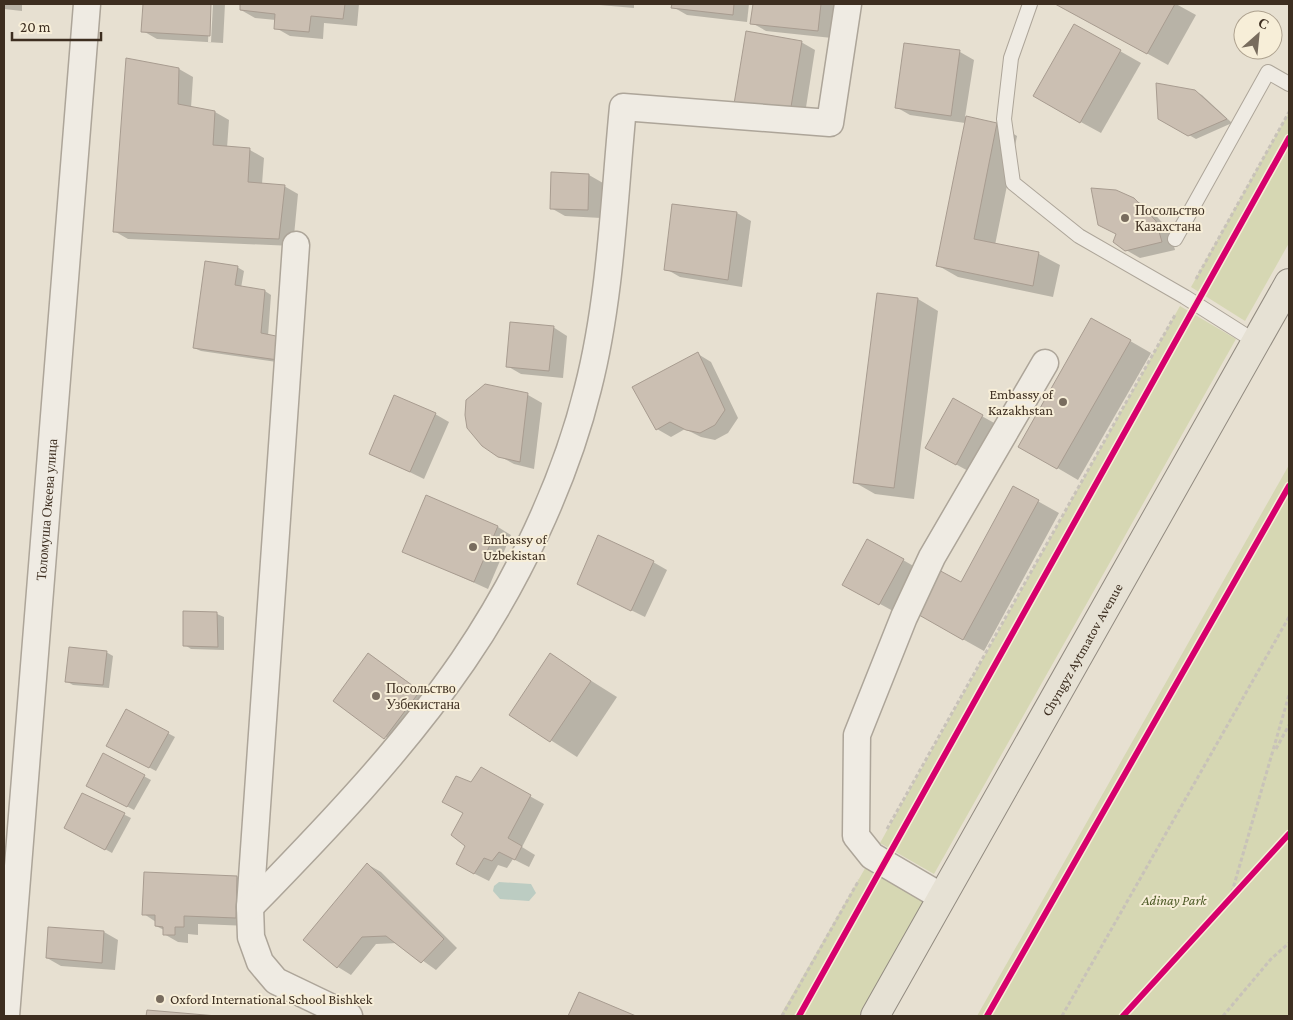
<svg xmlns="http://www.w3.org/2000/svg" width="1293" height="1020" font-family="'Crimson Pro',serif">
<rect width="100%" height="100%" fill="#e7e0d1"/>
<!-- green -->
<g fill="#d6d7b3">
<path d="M1289,112v131l-44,78 -54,-34z"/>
<path d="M1180,306l56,33 -302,535 -54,-31z"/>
<path d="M1289,465v551h-312z"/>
<path d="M867,865l58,37 -66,114h-79z"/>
</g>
<!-- water -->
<path fill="#bcccc2" d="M499,882l32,2 5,9 -7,8 -29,-2 -7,-8 1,-5z"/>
<!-- shadow -->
<g fill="#0003">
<path d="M4,4h18v7l-18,-2z"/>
<path d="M144,4h66l-2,38h3l2,-38h12l-2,39 -66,-4 -14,-8z"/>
<path d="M242,4h117l-2,22 -33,-3 -1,16 -33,-3 -14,-8v-8l-21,-2 -14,-8z"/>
<path d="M588,4h46v4z"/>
<path d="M673,4h76l-2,18 -60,-7 -14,-8z"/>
<path d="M754,4h81l-3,34 -66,-7 -14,-8z"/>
<path d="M1058,4h118l20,11 -28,50z"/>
<path d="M1074,25l67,38 -40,70 -46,-25z"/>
<path d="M801,42l14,8 -11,70 -54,-9z"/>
<path d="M960,52l14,8 -9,57 32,7 20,12 -22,109 44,9 21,11 -7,32 -95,-20 -21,-12 28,-142 -55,-8 -14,-8z"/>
<path d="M127,60l52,9 14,8 -2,31 24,4 14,8 -2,28 23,2 14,8 -2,26 22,2 14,8 -5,52 -165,-7 -14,-8z"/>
<path d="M1194,91l8,4 30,28 -36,16 -37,-21z"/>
<path d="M589,175l14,8 -2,35 -36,-2 -14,-8z"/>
<path d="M1133,199l15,8 22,24 5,19 -35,8 -14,-8z"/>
<path d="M737,213l14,8 -9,66 -62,-10 -14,-8z"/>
<path d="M237,267l7,4 -3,17 24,3 6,4 -3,41 16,27 -83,-12 -7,-3z"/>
<path d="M918,299l20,12 -24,188 -39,-5 -21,-12z"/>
<path d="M1092,319l59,34 -73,127 -58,-34z"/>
<path d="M553,327l14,9 -4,42 -42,-4 -14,-8z"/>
<path d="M698,354l13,8 27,56 -10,15 -13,7 -14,-3 -16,-8 -14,8 -14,-8z"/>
<path d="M485,386l43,9 14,8 -8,66 -20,-5 -15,-8z"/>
<path d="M953,400l43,24 -26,48 -29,-16z"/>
<path d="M435,414l14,8 -25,57 -54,-26z"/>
<path d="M1014,488l45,25 -75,138 -50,-28 27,-39z"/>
<path d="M498,527l13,8 -23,54 -84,-38z"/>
<path d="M903,560l14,8 -24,43 -35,-19z"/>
<path d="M653,562l14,8 -22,47 -53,-26z"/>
<path d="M184,613l33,1 7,3v33l-33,-1 -6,-4z"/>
<path d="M106,652l7,4 -4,32 -36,-3 -7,-4z"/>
<path d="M369,654l64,46 -34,46 -65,-46z"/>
<path d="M550,655l67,42 -40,60 -67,-43z"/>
<path d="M126,711l49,26 -19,34 -42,-22z"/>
<path d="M103,754l48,26 -17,30 -40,-21z"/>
<path d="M481,769l63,35 -22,43 13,8 -6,12 -16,-8 -6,9 -9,-3 -9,16 -18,-9 -5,-27 -1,-32 7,-30z"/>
<path d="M83,794l48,24 -19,35 -46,-26z"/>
<path d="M367,864l14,8 76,76 -21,22 -38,-27 -22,1 -25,31 -13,-8z"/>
<path d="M237,877l14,8 -1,41 -52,-2v11l-10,-1v9l-10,-1 -14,-8v-4l-8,-4v-4l-12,-8z"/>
<path d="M50,928l54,4 14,8 -3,30 -54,-4 -14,-8z"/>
<path d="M580,993l52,23h-62z"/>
<path d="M148,1011l55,5h-56z"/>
</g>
<!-- building -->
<g fill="#cbbfb2" stroke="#a89c90">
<path d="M143,4h68l-1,32 -69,-4z"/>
<path d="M240,4h105l-2,15 -32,-3 -2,16 -35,-3 1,-15 -35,-4z"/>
<path d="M672,4h62l-1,11 -62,-7z"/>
<path d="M753,4h68l-3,27 -68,-7z"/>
<path d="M1055,4h120l-28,50z"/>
<path d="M1074,24l47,26 -41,73 -47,-27z"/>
<path d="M746,31l56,10 -12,72 -56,-9z"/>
<path d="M904,43l56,7 -9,66 -56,-8z"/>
<path d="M126,58l53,10 -1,36 37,7 -2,34 37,3 -2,34 37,3 -6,54 -166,-7z"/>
<path d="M1156,83l39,7 32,29 -39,17 -30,-17z"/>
<path d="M966,116l31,7 -23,116 65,13 -6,34 -97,-20z"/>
<path d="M551,172l38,2 -1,36 -38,-1z"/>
<path d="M1091,188l25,2 18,8 22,23 6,21 -37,9 -12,-9 3,-8 -18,-9z"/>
<path d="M672,204l65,8 -9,68 -64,-10z"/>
<path d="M205,261l33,5 -3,19 30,5 -4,43 20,4 -3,23 -85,-12z"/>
<path d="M877,293l41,5 -24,190 -41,-5z"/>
<path d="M1091,318l40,22 -74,129 -39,-22z"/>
<path d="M510,322l44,4 -5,45 -43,-4z"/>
<path d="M698,352l27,58 -10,15 -15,8 -14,-3 -16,-8 -14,8 -24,-43z"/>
<path d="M485,384l43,9 -8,69 -22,-5 -16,-11 -15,-18 -2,-13 1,-15z"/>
<path d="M394,395l42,18 -26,59 -41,-18z"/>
<path d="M953,398l30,17 -27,50 -31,-17z"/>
<path d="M1013,486l26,14 -76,140 -51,-29 23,-43 26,14z"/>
<path d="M426,495l72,31 -24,56 -72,-30z"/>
<path d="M598,535l56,26 -23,50 -54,-27z"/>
<path d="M867,539l37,20 -25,46 -37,-20z"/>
<path d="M183,611l34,1 1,35 -35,-1z"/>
<path d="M69,647l38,4 -4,34 -38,-3z"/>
<path d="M368,653l52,38 -36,48 -51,-38z"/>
<path d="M550,653l41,28 -41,61 -41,-27z"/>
<path d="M126,709l43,23 -20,36 -43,-22z"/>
<path d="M103,753l42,22 -18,32 -41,-21z"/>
<path d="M481,767l50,28 -23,43 14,8 -7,14 -16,-8 -7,9 -8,-3 -10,16 -18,-10 9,-18 -14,-11 12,-22 -21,-11 14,-26 15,6z"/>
<path d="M82,793l43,20 -20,37 -41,-22z"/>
<path d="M367,863l77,76 -23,24 -35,-27 -24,1 -25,31 -34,-28z"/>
<path d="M144,872l93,4 -1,42 -52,-2v11h-9v8h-12v-8l-8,-1v-11h-13z"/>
<path d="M48,927l56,4 -2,32 -56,-5z"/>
<path d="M579,992l57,24h-68z"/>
<path d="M147,1010l70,6h-71z"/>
</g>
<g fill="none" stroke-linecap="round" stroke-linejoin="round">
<!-- lane casing -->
<g stroke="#ada599" stroke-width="16">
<g id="lane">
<path d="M1030,4l-19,54 -7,61 9,64 66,53 106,61 71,45"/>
<path d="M1175,239l93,-167 21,12"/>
</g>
</g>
<!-- street casing -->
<g stroke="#ada599" stroke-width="29">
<g id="street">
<path d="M296,245l-46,662 1,30 9,25 16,19 73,35"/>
<path d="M942,897l-70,-41 -16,-20 1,-101 47,-118 28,-60 113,-194"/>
<path d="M250,907c76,-78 151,-156 213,-246 54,-79 102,-179 125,-273 23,-90 26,-189 35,-281l207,16 18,-119"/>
<path id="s1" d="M6,1016l81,-1012"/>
</g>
</g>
<!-- primary casing -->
<g stroke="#928b80" stroke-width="30">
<g id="primary">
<path id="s2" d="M875,1016l414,-733"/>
</g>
</g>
<!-- path -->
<g stroke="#c8c2b9" stroke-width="3" stroke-dasharray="4 2.5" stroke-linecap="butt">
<path d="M1196,279l93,-167"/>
<path d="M1276,749l13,-24"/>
<path d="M887,829l288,-514"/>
<path d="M1230,899l59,-204"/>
<path d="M782,1016l77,-136"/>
<path d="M1062,1016l227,-399"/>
<path d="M1223,1016l48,-57 18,-16"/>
</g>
<!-- lane -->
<use href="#lane" stroke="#efebe3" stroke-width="14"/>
<!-- street -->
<use href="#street" stroke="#efebe3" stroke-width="26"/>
<!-- primary -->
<use href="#primary" stroke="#e6e1d4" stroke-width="28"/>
<!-- cycleway casing -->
<g stroke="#f7eed8" stroke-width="9">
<g id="cycleway">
<path d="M799,1016l490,-878"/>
<path d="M987,1016l302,-530"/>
<path d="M1123,1016l166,-182"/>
</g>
</g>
<!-- cycleway -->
<use href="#cycleway" stroke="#d6006c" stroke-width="6"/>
</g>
<!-- markers -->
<g fill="#786c5e" stroke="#f7eed8" stroke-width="2">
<circle cx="1125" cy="218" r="5"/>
<circle cx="1063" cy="402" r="5"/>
<circle cx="473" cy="547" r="5"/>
<circle cx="376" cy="696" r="5"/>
<circle cx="160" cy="999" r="5"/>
</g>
<g text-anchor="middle" stroke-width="4" stroke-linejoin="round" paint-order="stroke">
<!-- poi labels -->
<g font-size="14" fill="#3d2e20" stroke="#f7eed8" text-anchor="start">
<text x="1135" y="215">Посольство<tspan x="1135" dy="16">Казахстана</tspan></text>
<text x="1053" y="399" text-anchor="end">Embassy of<tspan x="1053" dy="16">Kazakhstan</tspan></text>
<text x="483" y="544">Embassy of<tspan x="483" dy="16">Uzbekistan</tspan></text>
<text x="386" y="693">Посольство<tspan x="386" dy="16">Узбекистана</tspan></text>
<text x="170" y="1004">Oxford International School Bishkek</text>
</g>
<!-- street labels -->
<g font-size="14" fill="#3d2e20" stroke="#f7eed8">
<text dy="5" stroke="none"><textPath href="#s1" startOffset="508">Толомуша Океева улица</textPath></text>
<text dy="5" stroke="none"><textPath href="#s2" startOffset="421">Chyngyz Aytmatov Avenue</textPath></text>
</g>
<!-- park labels -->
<g font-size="14" font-style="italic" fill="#4d5a26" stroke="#f7eed8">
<text x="1174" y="905">Adinay Park</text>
</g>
</g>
<!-- border -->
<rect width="1293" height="1020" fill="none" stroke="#3d2e20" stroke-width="10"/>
<!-- north arrow -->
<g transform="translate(1258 35) rotate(27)"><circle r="24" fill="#f7eed8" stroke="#ada18e"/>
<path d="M0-4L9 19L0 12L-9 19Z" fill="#786c5e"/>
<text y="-8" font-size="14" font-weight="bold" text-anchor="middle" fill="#3d2e20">С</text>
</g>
<!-- scale -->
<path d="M12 32v8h89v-8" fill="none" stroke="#3d2e20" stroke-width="2.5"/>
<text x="20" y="32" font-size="15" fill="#3d2e20" stroke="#f7eed8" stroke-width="4" paint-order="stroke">20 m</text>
</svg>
